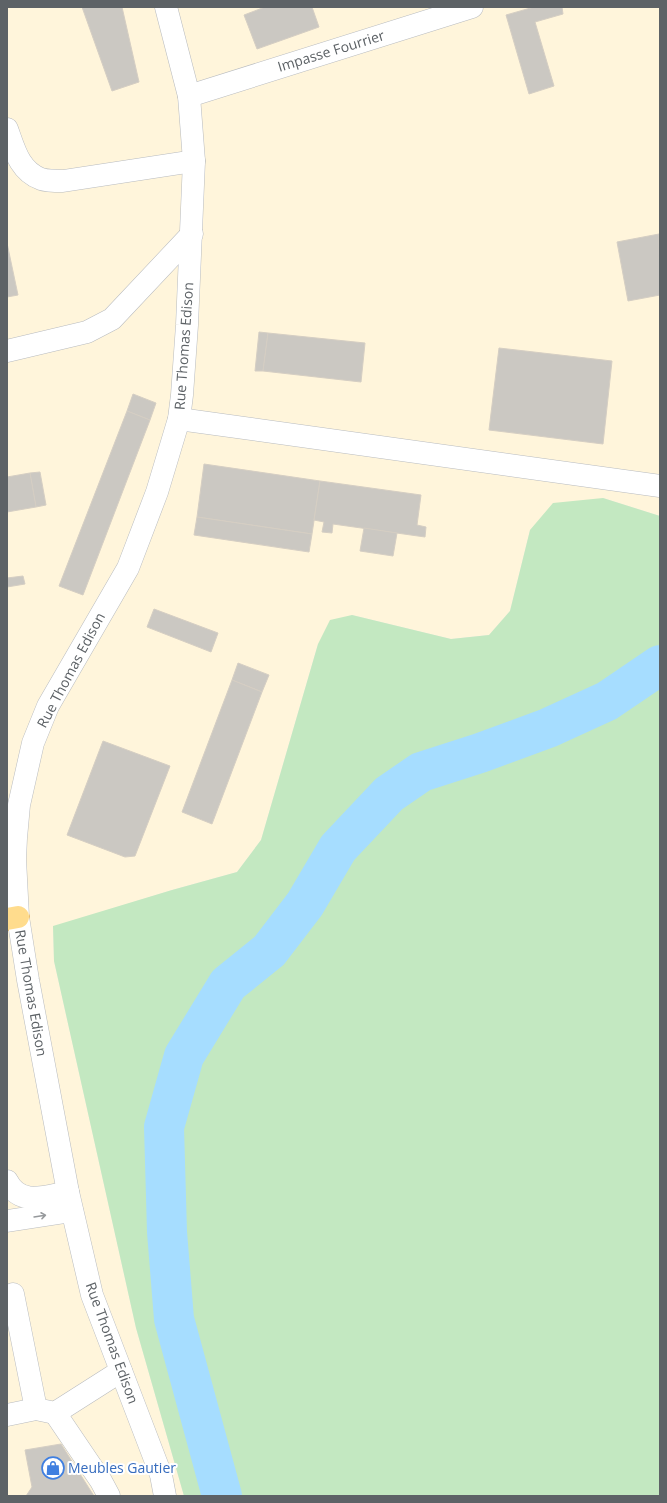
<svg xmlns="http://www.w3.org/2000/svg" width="667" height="1503" font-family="'Open Sans',sans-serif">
<rect width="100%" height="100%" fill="#f0ede5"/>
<!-- commercial -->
<path fill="#fff5db" d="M7,7h653v509l-57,-18 -73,32 -20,81 -21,24 -38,4 -99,-24 -34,29 -57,196 -24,32 -65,18 -119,37 1,34 82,367 48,168h-177z"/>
<!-- green -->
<path fill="#c3e8c1" d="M603,498l57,18v980h-476l-48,-168 -82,-367 -1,-35 119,-36 65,-18 24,-32 57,-196 12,-24 22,-5 99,24 38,-4 21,-24 20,-81 23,-27z"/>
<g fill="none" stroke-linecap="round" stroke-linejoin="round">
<!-- river -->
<path stroke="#a6ddff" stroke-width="40" d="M222,1496l-48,-177 -7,-87 -3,-105 20,-71 44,-72 41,-33 36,-47 33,-56 51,-54 32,-22 59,-19 68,-25 59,-27 53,-36"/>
</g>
<!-- building -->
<g fill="#cbc8c2" stroke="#d5cec3">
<path d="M82,7h40l17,75 -27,9z"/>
<path d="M265,7h47l7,20 -62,22 -13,-34z"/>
<path d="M534,7h28l1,7 -28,8 19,64 -25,8 -23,-79z"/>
<path d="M659,234l1,61 -32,6 -11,-59z"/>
<path d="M7,243l11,52 -11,2z"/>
<path d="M259,332l9,1 -5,38h-8z"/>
<path d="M268,333l97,10 -4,39 -98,-11z"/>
<path d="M499,348l113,13 -9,83 -114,-14z"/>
<path d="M133,394l23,9 -6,17 -23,-9z"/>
<path d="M127,411l23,9 -67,175 -24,-9z"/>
<path d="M204,464l116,17 -8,53 -115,-17z"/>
<path d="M40,472l6,33 -10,2 -6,-34z"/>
<path d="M30,473l6,34 -29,5v-35z"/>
<path d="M320,481l101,14 -4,30 9,2 -1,10 -92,-13 -1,9 -10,-1 2,-10 -10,-2z"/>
<path d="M197,517l115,17 -3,18 -115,-17z"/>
<path d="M364,528l33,5 -4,23 -33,-5z"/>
<path d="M23,576l2,8 -18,3v-9z"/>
<path d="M154,609l64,24 -7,19 -64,-25z"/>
<path d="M238,663l31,12 -7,17 -30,-12z"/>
<path d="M232,680l30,12 -50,132 -30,-12z"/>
<path d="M103,741l67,25 -35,90 -10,1 -58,-22z"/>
<path d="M61,1444l33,52h-68l6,-9 -7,-37z"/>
</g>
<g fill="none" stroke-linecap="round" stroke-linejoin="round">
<!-- minor casing -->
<g stroke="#b8bbbf" stroke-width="23">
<g id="minor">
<path d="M189,96l283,-89"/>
<path d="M7,129c7,19 12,42 34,50 6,2 15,2 22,2l131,-20"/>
<path d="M7,351l80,-19 25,-13 80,-85"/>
<path d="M179,419l481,67"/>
<path d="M7,1181c13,26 39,15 61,11"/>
<path d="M7,1221l65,-10"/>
<path d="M13,1294l23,115"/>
<path d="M55,1413l46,68 8,15"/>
<path d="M7,1415l29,-6 19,4 66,-42"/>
<path d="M165,1496l-4,-21 -69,-180 -24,-103 -40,-212 -10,-63 -3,-58 1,-21 3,-33 14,-62 15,-37 80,-138 29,-76 22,-73 3,-24 5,-70 7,-164 -5,-65 -23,-89"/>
</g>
</g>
<!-- highway casing -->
<g stroke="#f59b00" stroke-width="23">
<path id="highway" d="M7,919l11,-2"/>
</g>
<!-- minor -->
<use href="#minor" stroke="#fff" stroke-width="22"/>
<!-- highway -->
<use href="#highway" stroke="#ffdc8d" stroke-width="22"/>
</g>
<!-- one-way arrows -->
<defs><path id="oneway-shaft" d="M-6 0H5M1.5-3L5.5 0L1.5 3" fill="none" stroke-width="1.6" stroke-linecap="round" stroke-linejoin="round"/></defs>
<use stroke="#96999c" href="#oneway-shaft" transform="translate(40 1216) rotate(-9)"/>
<!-- icons -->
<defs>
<g id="shop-ring" transform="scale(1.15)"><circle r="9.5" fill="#fff" stroke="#3f7fe0" stroke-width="1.5"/><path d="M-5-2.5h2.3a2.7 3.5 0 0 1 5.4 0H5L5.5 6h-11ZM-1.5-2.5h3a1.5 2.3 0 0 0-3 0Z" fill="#3f7fe0"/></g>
</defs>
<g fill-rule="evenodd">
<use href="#shop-ring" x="53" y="1468"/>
</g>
<g text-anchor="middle" stroke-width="4" stroke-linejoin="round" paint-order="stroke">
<!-- street labels -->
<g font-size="14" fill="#5d6266" stroke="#fff">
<text transform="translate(331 51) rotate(-17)" y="5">Impasse Fourrier</text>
<text transform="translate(184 346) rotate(-86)" y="5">Rue Thomas Edison</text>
<text transform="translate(71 670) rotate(-62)" y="5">Rue Thomas Edison</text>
<text transform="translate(31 993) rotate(80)" y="5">Rue Thomas Edison</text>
<text transform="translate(112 1343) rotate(70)" y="5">Rue Thomas Edison</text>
</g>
<!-- shop labels -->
<g font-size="14" fill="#366cbe" stroke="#fff" text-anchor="start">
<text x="68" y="1473">Meubles Gautier</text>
</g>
</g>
<!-- border -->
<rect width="667" height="1503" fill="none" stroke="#5d6266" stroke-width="16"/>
</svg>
